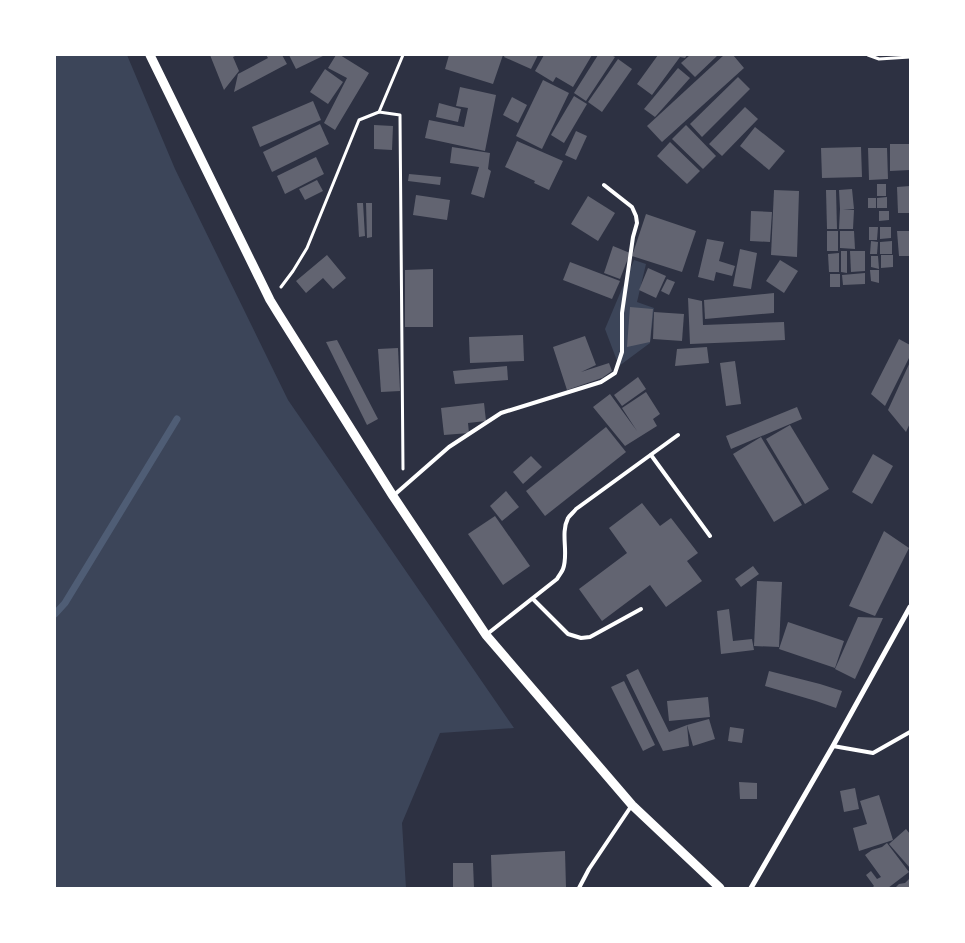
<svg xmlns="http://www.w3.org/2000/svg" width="965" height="943" font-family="Rubik,sans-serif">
<rect width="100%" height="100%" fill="#2d3142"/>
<!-- green -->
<g fill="#3c4559">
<path d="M55,55h72l48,114 113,231 226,328 -74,5 -38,90 4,65h-351z"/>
<path d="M634,260l12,4 -9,38 17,6 -4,35 -31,23 -14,-37z"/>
</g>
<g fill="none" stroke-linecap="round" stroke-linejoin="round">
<!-- stream -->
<path stroke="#4f5d75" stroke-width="7" d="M55,614l10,-11 112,-184"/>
</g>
<!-- building -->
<g fill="#626471">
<path d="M210,55h27l-4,2 6,14 -15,19z"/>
<path d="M266,55h16l5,9 -53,28 4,-18 30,-16z"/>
<path d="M289,55h36l-29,14z"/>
<path d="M336,55h4l29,18 -34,57 -11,-7 23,-45 -19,-10z"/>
<path d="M449,55h54l-10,29 -48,-15z"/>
<path d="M505,55h33l-7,14 -27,-12z"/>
<path d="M544,55h48l-19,32 -17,-10 -3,5 -18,-11z"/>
<path d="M598,55h13l4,2 -29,44 -12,-8z"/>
<path d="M658,55h29l-2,3 -5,-1 -28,38 -15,-11z"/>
<path d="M690,55h28l-23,22 -14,-14z"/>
<path d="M724,55h9l11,13 -82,74 -15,-16z"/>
<path d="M618,59l14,10 -30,43 -14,-10z"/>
<path d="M678,68l12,10 -35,39 -11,-8z"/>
<path d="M325,69l18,13 -15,22 -18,-12z"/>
<path d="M738,77l12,12 -48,48 -12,-13z"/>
<path d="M543,80l26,13 -27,56 -26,-13z"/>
<path d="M460,87l36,8 -11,56 -60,-13 4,-18 35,7 4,-19 -12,-2z"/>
<path d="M574,96l13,8 -23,39 -13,-8z"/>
<path d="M512,97l15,8 -9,18 -15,-8z"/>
<path d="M313,101l8,19 -61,27 -8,-20z"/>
<path d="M439,103l22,6 -3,13 -22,-5z"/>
<path d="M745,107l13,12 -36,37 -13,-12z"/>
<path d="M320,124l9,20 -57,28 -9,-20z"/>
<path d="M374,125l19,1 -1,24 -18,-1z"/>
<path d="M686,125l30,31 -13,13 -31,-30z"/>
<path d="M755,127l30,24 -16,19 -29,-24z"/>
<path d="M576,131l11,5 -11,24 -11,-5z"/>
<path d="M517,141l46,20 -14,29 -15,-7 1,-2 -30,-14z"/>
<path d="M670,142l30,29 -13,13 -30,-28z"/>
<path d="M890,144h20v26l-20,1z"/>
<path d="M452,147l38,6 -2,16 3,2 -7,27 -13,-4 8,-27 -29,-4z"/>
<path d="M861,147l1,30 -40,1 -1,-30z"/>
<path d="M868,148h19l1,31 -19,1z"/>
<path d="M316,157l8,17 -39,20 -8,-18z"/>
<path d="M409,174l32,3 -1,8 -32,-4z"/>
<path d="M317,180l6,11 -18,9 -6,-11z"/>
<rect x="877" y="184" width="9" height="12"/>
<path d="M910,186v27h-12l-1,-26z"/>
<path d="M852,189l2,20 -11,1h11l-1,19h-14l1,-20 -1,-19z"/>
<path d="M774,190l25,1 -2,66 -26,-2z"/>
<path d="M826,190h10l1,39h-10z"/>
<path d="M416,195l34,5 -3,20 -34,-5z"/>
<path d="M588,196l27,17 -17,28 -27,-17z"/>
<path d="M887,197v11h-10v-10z"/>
<rect x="868" y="198" width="8" height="10"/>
<path d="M357,203h6l2,33 -6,1z"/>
<path d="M366,203h6v34l-5,1z"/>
<path d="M751,211l21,1 -2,30 -20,-1z"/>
<path d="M879,211h10v9l-10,1z"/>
<path d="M646,214l50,17 -14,41 -50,-16z"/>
<path d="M869,227h9l-1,13h-8z"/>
<path d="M880,227h11v11l-11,1z"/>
<rect x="827" y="231" width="11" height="20"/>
<path d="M840,231h14l1,18 -15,-1z"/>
<path d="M897,231h13v25h-11z"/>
<path d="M707,239l17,3 -5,19 16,5 -3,10 -16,-4 -2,9 -16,-4z"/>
<path d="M871,241l7,1 -1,12h-7z"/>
<path d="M892,241v13h-12v-12z"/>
<path d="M613,246l17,7 -10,26 -16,-6z"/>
<path d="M740,249l17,4 -6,36 -18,-3z"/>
<path d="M841,251h6v22l-6,-1z"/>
<path d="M850,251h15v20l-14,1z"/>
<path d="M839,253v19h-10l-1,-18z"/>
<path d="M327,255l19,23 -13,11 -10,-11 -17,15 -10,-12z"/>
<path d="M881,255h12v12l-12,1z"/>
<path d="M871,256h7l1,13 -8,-2z"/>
<path d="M780,260l18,11 -14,22 -18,-12z"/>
<path d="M570,262l50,19 -8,18 -49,-19z"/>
<path d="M648,268l18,8 -10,22 -17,-8z"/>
<path d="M433,269v58h-28v-57z"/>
<path d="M870,270h9v13l-8,-2z"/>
<path d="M865,273v11l-22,1 -1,-10z"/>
<rect x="830" y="274" width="10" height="13"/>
<path d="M667,279l8,3 -6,13 -8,-4z"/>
<path d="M774,293v20l-69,6 -1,-19z"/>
<path d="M688,298l14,3 1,24 81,-3 1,18 -95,4z"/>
<path d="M630,307l23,2 -3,33 -23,5z"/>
<path d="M654,312l30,2 -2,27 -29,-2z"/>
<path d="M523,335l1,26 -54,2 -1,-26z"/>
<path d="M585,336l11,29 -15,7 28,-9 3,8 -10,7 -35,12 -14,-43z"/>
<path d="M899,339l11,6v11l-25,50 -14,-12z"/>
<path d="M337,340l41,79 -11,6 -41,-83z"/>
<path d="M707,347l2,16 -34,3 2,-17z"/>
<path d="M398,348l2,43 -19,1 -3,-43z"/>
<path d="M735,361l6,43 -15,2 -6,-43z"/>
<path d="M910,362v61l-4,9 -18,-22z"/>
<path d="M507,366l1,14 -53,4 -2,-13z"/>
<path d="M638,377l8,12 -24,17 -8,-11z"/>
<path d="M646,392l14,22 -7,5 4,7 -32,20 -32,-39 17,-13 27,37 -15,-23z"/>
<path d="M484,403l2,18 -18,2 1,10 -25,2 -3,-27z"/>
<path d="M797,407l5,12 -71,30 -5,-13z"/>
<path d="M790,425l39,64 -24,15 -39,-65z"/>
<path d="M606,427l20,25 -81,64 -19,-25z"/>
<path d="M761,437l41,68 -28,17 -41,-68z"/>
<path d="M873,454l20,12 -21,38 -20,-12z"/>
<path d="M531,456l11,11 -19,17 -10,-12z"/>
<path d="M506,491l13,16 -17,14 -12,-15z"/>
<path d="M642,503l18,23 11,-8 27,35 -11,8 15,20 -36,26 -16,-22 -48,36 -23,-32 48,-36 -18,-25z"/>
<path d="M495,516l35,50 -27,19 -35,-51z"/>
<path d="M884,531l25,17 -34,68 -26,-10z"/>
<path d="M753,566l6,8 -18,13 -6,-8z"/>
<path d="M757,581l25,1 -3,65 -25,-1z"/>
<path d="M729,609l4,32 19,-2 2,11 -33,4 -4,-43z"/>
<path d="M858,617l25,1 -28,61 -20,-10z"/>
<path d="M788,622l56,19 -9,27 -56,-19z"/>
<path d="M638,669l31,63 18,-7 2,21 -26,5 -37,-76z"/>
<path d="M769,671l51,13 22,7 -6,17 -20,-7 -51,-15z"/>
<path d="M624,681l31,64 -12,6 -32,-64z"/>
<path d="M708,697l2,20 -41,4 -2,-20z"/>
<path d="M709,719l6,20 -22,7 -6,-21z"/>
<path d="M730,727l14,2 -2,14 -14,-2z"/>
<path d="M739,782l18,1v16h-17z"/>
<path d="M855,788l4,21 -15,3 -4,-21z"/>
<path d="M879,795l14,45 -6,2v-1v1l-28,9 -6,-23 14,-4 -7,-23z"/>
<path d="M906,829l4,5v34l-21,-24z"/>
<path d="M887,843l22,29 -21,16h-16l2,-2 -8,-11 5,-4 6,8 4,-2 -16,-22 7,-5 10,-3z"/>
<path d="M565,851l1,37h-74l-1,-33z"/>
<path d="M453,863h20l1,25h-21z"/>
<path d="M910,878v10h-15l4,-4 6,-1z"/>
</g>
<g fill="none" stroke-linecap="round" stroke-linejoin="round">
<!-- path -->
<g stroke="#fff" stroke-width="3">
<path d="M868,55l11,4 31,-2"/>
<path d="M379,112l21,3 3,354"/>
<path d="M281,287l12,-16 14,-23 52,-128 20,-8 24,-57"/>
</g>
<!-- service -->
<g stroke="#fff" stroke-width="4">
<path d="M651,455l59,81"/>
<path d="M393,496l56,-49 52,-34 100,-31 14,-9 7,-21v-39l11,-76 4,-14 -1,-7 -4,-9 -28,-22"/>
<path d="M533,599l35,35 13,4 9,-1 51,-28"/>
<path d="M486,635l71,-56c2,-4 5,-7 6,-10 6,-16 -3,-35 5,-51 2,-3 6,-6 8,-9l102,-74"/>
<path d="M833,746l40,7 37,-21"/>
<path d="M579,888l10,-19 43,-64"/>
</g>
<!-- minor -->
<path stroke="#fff" stroke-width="5" d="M751,888l82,-142 77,-139"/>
<!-- tertiary -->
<path stroke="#fff" stroke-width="9" d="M150,55l120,245 8,13 115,183 93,139 146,170 88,83"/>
</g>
<!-- border -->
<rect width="965" height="943" fill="none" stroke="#ffffff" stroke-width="112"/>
</svg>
